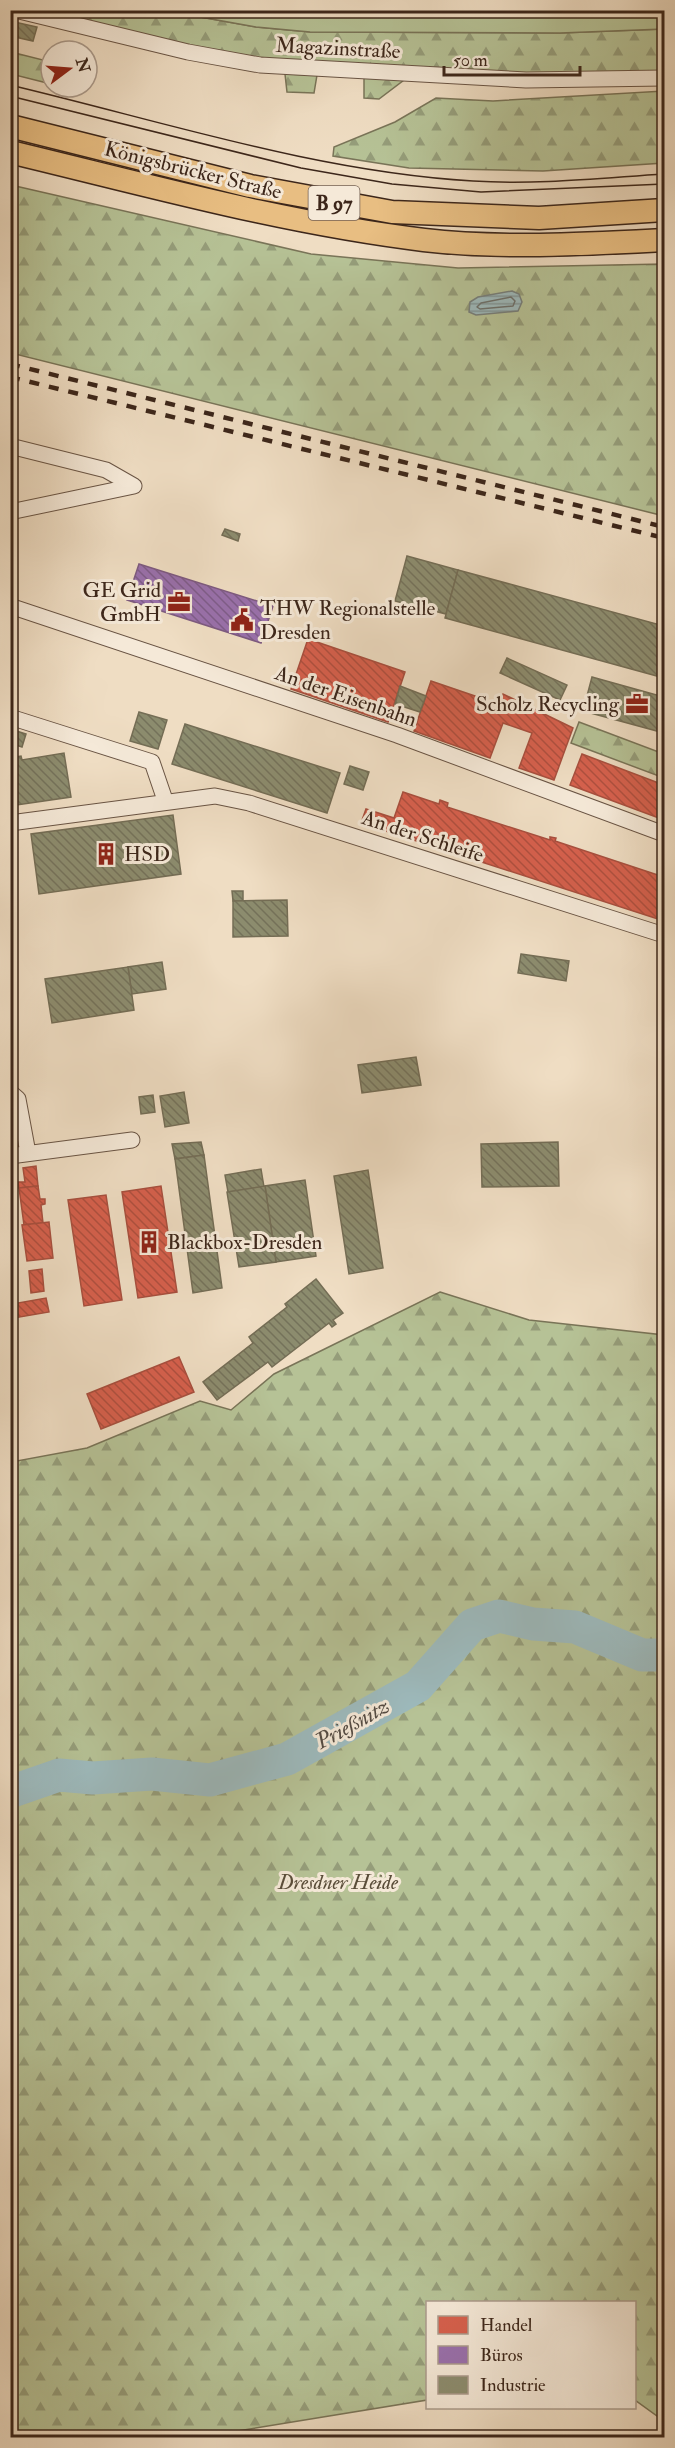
<svg xmlns="http://www.w3.org/2000/svg" width="675" height="2448" font-family="'IM FELL Double Pica',serif">
<defs>
<pattern id="forest-firs" width="22" height="20" patternUnits="userSpaceOnUse" patternTransform="scale(1.5)"><rect width="22" height="20" fill="#b6c296"/><path d="M5 1l3.5 6h-7zM16 11l3.5 6h-7z" fill="#959d7a"/></pattern>
<pattern id="water-rules" width="6" height="5" patternUnits="userSpaceOnUse" patternTransform="scale(1.5)"><rect width="6" height="5" fill="#9dbabd"/><path d="M0 2.5h6" fill="none" stroke="#819799"/></pattern>
<pattern id="shops-back-hatch" width="6" height="6" patternUnits="userSpaceOnUse" patternTransform="scale(1.5)"><rect width="6" height="6" fill="#d6604d"/><path d="M-1 5l2 2M0 0l6 6M5-1l2 2" fill="none" stroke="#af4f3f"/></pattern>
<pattern id="offices-back-hatch" width="6" height="6" patternUnits="userSpaceOnUse" patternTransform="scale(1.5)"><rect width="6" height="6" fill="#9970ab"/><path d="M-1 5l2 2M0 0l6 6M5-1l2 2" fill="none" stroke="#7e5c8a"/></pattern>
<pattern id="industry-back-hatch" width="6" height="6" patternUnits="userSpaceOnUse" patternTransform="scale(1.5)"><rect width="6" height="6" fill="#8c8c6e"/><path d="M-1 5l2 2M0 0l6 6M5-1l2 2" fill="none" stroke="#74725a"/></pattern>
</defs>
<rect width="100%" height="100%" fill="#efddc3"/>
<filter id="stains"><feTurbulence type="fractalNoise" baseFrequency=".00333" numOctaves="4"/><feColorMatrix values="0 0 0 0 .2 0 0 0 0 .09 0 0 0 0 .02 0 0 0 .5 -.17"/></filter>
<radialGradient id="worn" r=".72"><stop offset=".6" stop-color="#630" stop-opacity="0"/><stop offset="1" stop-color="#630" stop-opacity=".3"/></radialGradient>
<!-- forest -->
<g fill="url(#forest-firs)" stroke="#797458" stroke-width="1.5">
<path d="M42,11h125l89,16 54,5 250,1 104,-4v42l-94,4 -303,-14 -72,-11z"/>
<path d="M11,52l40,10v22l-40,-10z"/>
<path d="M285,74l32,1 -3,18 -27,-1z"/>
<path d="M364,76l40,4 -25,19 -15,-1z"/>
<path d="M664,91v72l-121,8 -134,-3 -76,-12 1,-9 61,-25 41,-24 57,3z"/>
<path d="M11,185l300,69 147,14 206,-4v252l-653,-163z"/>
<path d="M579,722l85,32v24l-93,-35z"/>
<path d="M440,1292l89,28 135,15v1086l-29,-21 -1,-98h-206l-1,98 -226,37h-190v-975l76,-14 113,-47 31,9 43,-36z"/>
</g>
<!-- garden -->
<path fill="#b6c296" stroke="#797458" stroke-width="1.5" d="M664,10v19l-104,4 -250,-1 -54,-5 -89,-16z"/>
<!-- water -->
<path fill="url(#water-rules)" stroke="#767f7c" stroke-width="1.5" d="M512,291l7,3 3,8 -4,9 -42,4 -7,-3 1,-10 8,-5z"/>
<!-- shops -->
<g fill="url(#shops-back-hatch)" stroke="#a84f3e" stroke-width="1.5">
<path d="M308,639l97,33 -17,50 -97,-33z"/>
<path d="M431,681l44,15 24,12 4,-14 70,34 -19,52 -35,-12 13,-35 -29,-10 -13,35 -76,-27z"/>
<path d="M582,754l82,31v35l-94,-35z"/>
<path d="M403,792l36,12 1,-4 8,3 -1,4 103,33v-3l6,1 -1,3 109,36v44l-303,-98 5,-14 28,9z"/>
<path d="M36,1166l2,20 -19,2 -1,-6h7l-2,-14z"/>
<path d="M38,1186l2,13h5v5l-4,1 2,18 -19,2 -5,-37z"/>
<path d="M161,1186l16,106 -39,6 -16,-106z"/>
<path d="M106,1195l16,105 -38,6 -16,-106z"/>
<path d="M49,1222l4,36 -26,3 -5,-36z"/>
<path d="M42,1269l2,22 -13,2 -2,-22z"/>
<path d="M46,1298l3,14 -35,6 -2,-14z"/>
<path d="M179,1357l15,35 -93,37 -14,-35z"/>
</g>
<!-- offices -->
<path fill="url(#offices-back-hatch)" stroke="#7d5a80" stroke-width="1.5" d="M139,564l134,42 -12,37 -134,-43z"/>
<!-- industry -->
<g fill="url(#industry-back-hatch)" stroke="#746d55" stroke-width="1.5">
<path d="M10,21l27,6 -4,14 -23,-5z"/>
<path d="M225,529l15,5 -2,7 -16,-6z"/>
<path d="M407,556l51,14 -12,44 -51,-13z"/>
<path d="M458,570l206,56v52l-219,-60z"/>
<path d="M507,658l60,27 -7,15 -60,-27z"/>
<path d="M592,677l72,20v36l-81,-22z"/>
<path d="M400,686l26,10 -6,16 -25,-8z"/>
<path d="M139,712l28,8 -9,29 -28,-8z"/>
<path d="M185,724l155,49 -13,40 -155,-49z"/>
<path d="M10,729l16,5 -4,13 -12,-4z"/>
<path d="M64,753l7,44 -61,9v-48l11,-2 1,4z"/>
<path d="M350,766l19,6 -6,18 -19,-6z"/>
<path d="M173,815l8,59 -142,20 -8,-60z"/>
<path d="M232,891h11v10h-10z"/>
<path d="M287,900l1,36 -55,1v-36z"/>
<path d="M521,954l48,7 -3,20 -48,-8z"/>
<path d="M162,962l4,27 -34,5 -4,-27z"/>
<path d="M128,967l6,43 -82,13 -7,-44z"/>
<path d="M416,1057l5,28 -59,8 -4,-28z"/>
<path d="M184,1092l5,31 -24,4 -5,-31z"/>
<path d="M153,1095l2,17 -14,2 -2,-17z"/>
<path d="M201,1142l3,13 -29,4 -3,-15z"/>
<path d="M558,1142l1,44 -77,1 -1,-43z"/>
<path d="M204,1155l18,133 -29,5 -18,-134z"/>
<path d="M261,1169l3,18 -36,5 -3,-17z"/>
<path d="M368,1170l15,98 -34,6 -15,-98z"/>
<path d="M305,1180l11,76 -40,6 -11,-76z"/>
<path d="M265,1186l11,76 -37,5 -12,-75z"/>
<path d="M316,1279l27,34 -10,7 3,4 -4,3 -3,-4 -57,44 -4,-5 -51,38 -14,-18 50,-39 -4,-6 38,-30 -2,-3z"/>
</g>
<g fill="none" stroke-linecap="round" stroke-linejoin="round">
<!-- shore -->
<path stroke="#6c706c" stroke-width="1.5" d="M511,297l4,4 -2,5 -33,3 -3,-2 4,-4z"/>
<!-- river -->
<path stroke="#9dbabd" stroke-width="33" d="M10,1792l49,-17 34,3 59,-4 58,6 77,-21 131,-73 54,-61 27,-9 34,8 42,3 67,28h22"/>
<!-- street casing -->
<g stroke="#695444" stroke-width="17">
<g id="street">
<path d="M15,10l173,42 72,13 266,15 138,-2"/>
<path d="M10,446l96,24 28,16 -124,26"/>
<path d="M10,606l387,129 267,99"/>
<path d="M10,717l142,45 13,38"/>
<path d="M10,823l205,-27 34,7 415,132"/>
<path d="M10,1092l8,7 10,54"/>
<path d="M10,1156l122,-16"/>
</g>
</g>
<!-- primary casing -->
<g stroke="#3c261a" stroke-width="25">
<g id="primary">
<path d="M10,126l240,60 142,26 147,6 125,-8"/>
<path d="M10,152c138,33 273,71 414,88 77,9 163,4 240,0"/>
</g>
</g>
<!-- street -->
<use href="#street" stroke="#f5e9d8" stroke-width="15"/>
<!-- primary -->
<use href="#primary" stroke="#e8be82" stroke-width="22"/>
<!-- tram -->
<g stroke="#3c261a" stroke-width="1.5">
<path d="M10,85c152,36 307,87 463,96 64,4 128,-3 191,-7"/>
<path d="M10,96l291,72 91,16 89,8 183,-8"/>
</g>
<!-- rail -->
<g stroke="#3c261a" stroke-width="4.5" stroke-dasharray="10 10" stroke-linecap="butt">
<path d="M10,364l654,163"/>
<path d="M10,377l654,161"/>
</g>
</g>
<!-- icons -->
<defs>
<g id="office-bare" transform="scale(1.8)"><path d="M-6-3h4V-5.5h4V-3h4V5H-6ZM-1-4.5V-3h2v-1.5ZM-6 0V1H6V0Z" fill="#8f2418" stroke="#f5e9d8" stroke-width="2.5" paint-order="stroke"/></g>
<g id="civic-bare" transform="scale(1.8)"><path d="M-.6-6.5H3V-4.5H.6V-3L4-1V1h2V6H-6V1h2V-1L-.6-3ZM-1.2 2.5V6h2.4V2.5Z" fill="#8f2418" stroke="#f5e9d8" stroke-width="2.5" paint-order="stroke"/></g>
<g id="building-bare" transform="scale(1.8)"><path d="M-4-6H4V6H1V3H-1V6H-4ZM-2.5-4.3h1.7v1.8h-1.7ZM.8-4.3h1.7v1.8H.8ZM-2.5-1h1.7V.8h-1.7ZM.8-1h1.7V.8H.8Z" fill="#8f2418" stroke="#f5e9d8" stroke-width="2.5" paint-order="stroke"/></g>
</defs>
<g fill-rule="evenodd">
<use href="#office-bare" x="179" y="602"/>
<use href="#civic-bare" x="242" y="620"/>
<use href="#office-bare" x="637" y="704"/>
<use href="#building-bare" x="106" y="854"/>
<use href="#building-bare" x="149" y="1242"/>
</g>
<g text-anchor="middle" stroke-width="6" stroke-linejoin="round" paint-order="stroke">
<!-- shield labels -->
<rect fill="#f5e9d8" stroke="#746053" stroke-width="1.5" x="308.5" y="186" width="51" height="34" rx="4.5"/>
<g font-size="20" font-weight="bold" fill="#3c261a">
<text x="334" y="210">B 97</text>
</g>
<!-- street labels -->
<g font-size="21" fill="#3c261a" stroke="#f5e9d8">
<text transform="translate(338 48) rotate(3)" y="7">Magazinstraße</text>
<text transform="translate(193 170) rotate(14)" y="7">Königsbrücker Straße</text>
<text transform="translate(346 696) rotate(19)" y="7">An der Eisenbahn</text>
<text transform="translate(423 836) rotate(18)" y="7">An der Schleife</text>
</g>
<!-- poi labels -->
<g font-size="21" fill="#3c261a" stroke="#f5e9d8" text-anchor="start">
<text x="161" y="597" text-anchor="end">GE Grid<tspan x="161" dy="24">GmbH</tspan></text>
<text x="260" y="615">THW Regionalstelle<tspan x="260" dy="24">Dresden</tspan></text>
<text x="619" y="711" text-anchor="end">Scholz Recycling</text>
<text x="124" y="861">HSD</text>
<text x="167" y="1249">Blackbox-Dresden</text>
</g>
<!-- park labels -->
<g font-size="21" font-style="italic" fill="#5a4d39" stroke="#f5e9d8">
<text x="338" y="1889">Dresdner Heide</text>
</g>
<!-- water labels -->
<g font-size="22" font-style="italic" fill="#544b43" stroke="#f5e9d8">
<text transform="translate(352 1723) rotate(-29)" y="8">Prießnitz</text>
</g>
</g>
<!-- margin -->
<rect width="675" height="2448" fill="none" stroke="#efddc3" stroke-width="36"/>
<rect x="12" y="12" width="651" height="2424" fill="none" stroke="#3c261a" stroke-width="3"/>
<rect x="18" y="18" width="639" height="2412" fill="none" stroke="#3c261a" stroke-width="1.5"/>
<!-- legend -->
<rect x="426" y="2301" width="210" height="108" fill="#f5e9d8" stroke="#ab9b8c" stroke-width="1.5"/>
<rect x="438" y="2316" width="30" height="18" fill="#d6604d" stroke="#ab9b8c" stroke-width="1.5"/>
<text x="480" y="2331" font-size="18" fill="#3c261a">Handel</text>
<rect x="438" y="2346" width="30" height="18" fill="#9970ab" stroke="#ab9b8c" stroke-width="1.5"/>
<text x="480" y="2361" font-size="18" fill="#3c261a">Büros</text>
<rect x="438" y="2376" width="30" height="18" fill="#8c8c6e" stroke="#ab9b8c" stroke-width="1.5"/>
<text x="480" y="2391" font-size="18" fill="#3c261a">Industrie</text>
<!-- north arrow -->
<g transform="translate(69 69) rotate(74)"><circle r="28" fill="#f5e9d8" stroke="#ab9b8c" stroke-width="1.5"/>
<path d="M0-4.5L10 22L0 15L-10 22Z" fill="#8f2418"/>
<text y="-9" font-size="16" font-weight="bold" text-anchor="middle" fill="#3c261a">N</text>
</g>
<!-- scale -->
<path d="M444 66v9h136v-9" fill="none" stroke="#3c261a" stroke-width="3"/>
<text x="453" y="66" font-size="18" fill="#3c261a" stroke="#f5e9d8" stroke-width="4.5" paint-order="stroke">50 m</text>
<rect width="100%" height="100%" filter="url(#stains)"/>
<rect width="100%" height="100%" fill="url(#worn)"/>
</svg>
